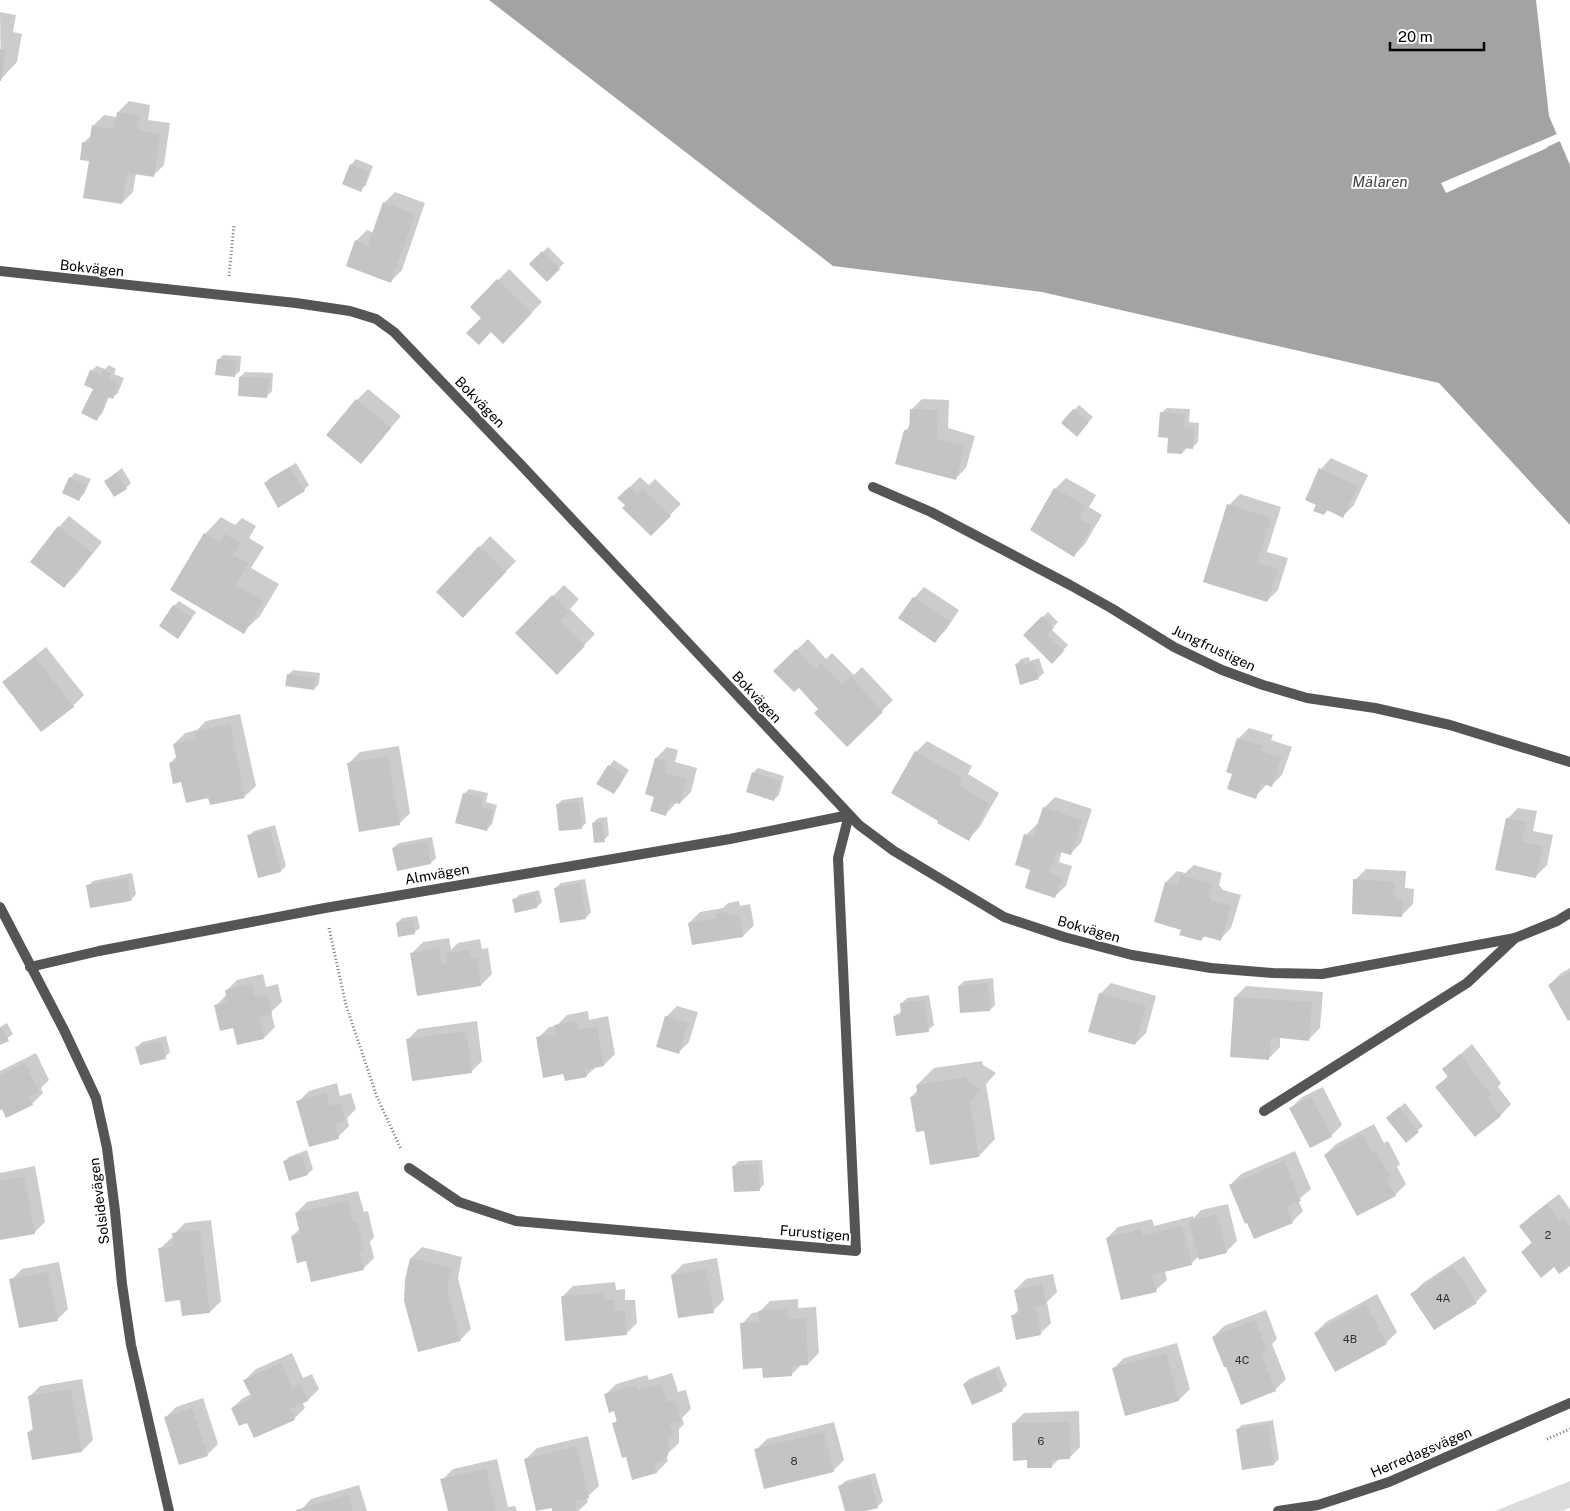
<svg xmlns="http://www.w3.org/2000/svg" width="1570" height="1511" font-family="'Public Sans',sans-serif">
<rect width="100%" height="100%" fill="#fff"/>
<!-- green -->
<path fill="#dcdcdc" d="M1570,1481v27l-8,3h-67z"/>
<!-- water -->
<path fill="#a3a3a3" d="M489,0h1047l13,116 21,49v360l-131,-142 -397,-91 -209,-26z"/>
<!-- pier -->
<path fill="#fff" d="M1557,134l3,7 -13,6v1l-101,45 -5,-10z"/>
<!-- shadow -->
<g fill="#0003">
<path d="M0,12l16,3 -3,17 9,2 -5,28 -16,17z"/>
<path d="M129,101l21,4 -2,15 22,3 -6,42 -11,11 -17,-3 -3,19 -11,11 -32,-43 -7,-17 9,-8 1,-9 11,-11 13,2 1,-5z"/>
<path d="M356,159l17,7 -7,19 -5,5 -10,-25z"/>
<path d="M395,192l30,11 -23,67 -11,11 -35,-40 11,-11 7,3 10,-30z"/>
<path d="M548,247l16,16 -17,18 -16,-17z"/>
<path d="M509,269l33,33 -39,40 -31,-35z"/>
<path d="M223,355l18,1 -1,15 -6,5 -16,-16z"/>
<path d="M109,365l7,4 -2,5 10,4 -6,15 -6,5 -3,-1 -7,17 -6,5 -1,-30 -4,-18 6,-5 8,3z"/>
<path d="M245,372l28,1 -1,18 -5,5 -27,-19z"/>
<path d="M368,389l33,27 -40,46 -4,-62z"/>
<path d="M922,399l27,1 -1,28 27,8 -9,32 -11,11 -50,-48 5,-6 1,-15z"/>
<path d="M1079,405l14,12 -11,13 -8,-20z"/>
<path d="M1167,408l23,1 -1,13 10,1 -1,19 -5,5h-5l-6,6 -13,-16 -8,-24z"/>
<path d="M1331,458l37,17 -14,30 -11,11 -14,-7 -5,5 -6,-9 3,-36z"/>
<path d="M296,463l13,22 -5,5 -39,-7 5,-5z"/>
<path d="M122,468l9,15 -5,5 -21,-7z"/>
<path d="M75,473l16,6 -7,15 -5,5 -9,-21z"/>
<path d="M640,477l9,8 6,-6 26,25 -30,30 -24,-29 -8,-7z"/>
<path d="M1066,478l30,17 -7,12 13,8 -17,29 -11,11 -19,-66z"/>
<path d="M1240,494l41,13 -14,45 21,6 -10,32 -11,11 -38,-96z"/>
<path d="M69,516l33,26 -27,34 -11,11 -5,-60z"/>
<path d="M221,517l14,8 7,-7 14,8 -7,12 15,9 -13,21 28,16 -19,32 -17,16 -38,-98z"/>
<path d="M490,536l26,25 -42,44 6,-58z"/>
<path d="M564,585l15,14 -9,10 25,25 -38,39 -41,-40z"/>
<path d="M924,587l35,23 -13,20 -11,11 -21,-43z"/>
<path d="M179,601l17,11 -18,25 -4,-31z"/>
<path d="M1048,612l10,10 -7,7 17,16 -16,17 -28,-27z"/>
<path d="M808,639l18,20 6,-6 22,22 8,-8 31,33 -46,45 -27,-36 -21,-23 -24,-15z"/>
<path d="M46,647l38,48 -11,11 -69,-23 11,-11z"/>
<path d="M1029,657l1,4 9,-3 5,15 -6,5 -22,-13 5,-6z"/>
<path d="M293,670l27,3 -1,11 -5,5 -26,-14z"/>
<path d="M240,714l16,72 -11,10 -36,1 -27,-16 -12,-18 7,-7 -3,-12 11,-11 12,-3 9,-9z"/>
<path d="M1249,728l24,7 -2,5 21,7 -10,28 -11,11 -4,-2 -12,13 -22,-24 5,-34z"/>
<path d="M927,741l45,25 -4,8 31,19 -20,35 -11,11 -28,-19 -24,-68z"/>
<path d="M399,746l11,67 -11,11 -50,-61 11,-11z"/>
<path d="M667,747l11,3 -3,12 22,6 -6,24 -11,11 -3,-1 -11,12 -11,-17 1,-39z"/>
<path d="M614,760l15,10 -10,17 -6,5 -4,-26z"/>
<path d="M758,768l26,8 -5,19 -6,5 -20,-27z"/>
<path d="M469,789l19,4 -2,9 11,3 -5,19 -5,5 -23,-35z"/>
<path d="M583,797l3,26 -5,5 -24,-23 5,-5z"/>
<path d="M1055,797l37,12 -11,34 -11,11 -8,-3 -3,11 13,4 -6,20 -11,10 -23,-27 -6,-34 11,-11 1,1 6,-17z"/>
<path d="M1518,808l19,3 -4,20 20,4 -6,30 -11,11 -29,-57z"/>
<path d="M607,817l2,18 -5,5 -11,-17 5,-5z"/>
<path d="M275,825l11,41 -5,5 -32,-35 5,-5z"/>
<path d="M432,837l4,21 -5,5 -33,7 -5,-22 6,-5z"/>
<path d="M1194,865l28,8 -3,12 4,5 18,5 -10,33 -11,11 -14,-4 -5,5 -19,-11 -26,-8 10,-39 11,-11 8,2z"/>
<path d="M1366,869l40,2 -1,17 9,1 -1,15 -11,11 -47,-35z"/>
<path d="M132,873l4,21 -5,6 -43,-14 5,-5z"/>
<path d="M585,879l6,33 -5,6 -30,-30 5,-5z"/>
<path d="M539,890l3,12 -5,5 -23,-7 5,-5z"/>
<path d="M739,901l1,5 10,-2 4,21 -11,11 -54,-13 11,-11 23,-4 5,-5z"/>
<path d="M417,916l3,12 -6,5 -17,-10 5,-5z"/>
<path d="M449,938l2,12 7,-7 22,-4 2,10 6,-1 4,26 -11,11 -69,-32 11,-11z"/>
<path d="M1570,968v51l-21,-34 11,-11z"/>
<path d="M263,974l3,13 12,-3 4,18 -11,10 4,15 -11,11 -30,-12 -18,-20 11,-12 -1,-3 11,-11z"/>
<path d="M993,978l2,27 -5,5 -31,-24 5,-5z"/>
<path d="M1111,983l45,13 -10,37 -11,11 -35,-50z"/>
<path d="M1246,986l77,6 -3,36 -11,11 -29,-2v10l-11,11 -34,-61z"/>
<path d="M929,995l5,30 -6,5 -33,-14 7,-5 -1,-7 6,-6z"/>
<path d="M677,1006l21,6 -9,30 -11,11 -12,-36z"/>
<path d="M588,1011l1,9 19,-4 7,38 -11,11 -8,2 -10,9 -22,-3 -26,-35 11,-11 7,-1 11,-11z"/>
<path d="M477,1021l5,40 -11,11 -64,-32 11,-11z"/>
<path d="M7,1023l6,11 -13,10v-17z"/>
<path d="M166,1036l4,16 -5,5 -28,-10 5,-5z"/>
<path d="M1472,1044l29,39 -3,4 13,17 -10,11 -26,20 -38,-48 12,-12 -5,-6z"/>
<path d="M36,1053l13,27 -8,8 2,5 -11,11 -32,5v-38z"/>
<path d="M982,1061l1,4 13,8 -10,11 9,55 -16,17 -54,-27 -14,-32 7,-7 -1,-5 17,-17z"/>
<path d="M337,1083l3,13 11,-3 5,16 -9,9 2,8 -11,11 -40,-35 11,-11z"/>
<path d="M1323,1087l19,38 -11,11 -40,-28 11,-11z"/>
<path d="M1405,1103l18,23 -17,15 -13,-28z"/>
<path d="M1374,1124l10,19 4,-2 12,23 -3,3 9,17 -11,11 -70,-40 11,-11z"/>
<path d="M307,1150l6,19 -5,5 -18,5 -6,-17 5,-5z"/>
<path d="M1295,1151l16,38 -13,11 5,11 -11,11 -62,-37 11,-11z"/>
<path d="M762,1160l2,24 -5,6 -25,-24 5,-5z"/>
<path d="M35,1166l10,56 -11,11 -34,6v-66z"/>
<path d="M358,1191l6,21 4,-1 6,26 -4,5 4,16 -11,11 -71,-33 8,-7 -4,-16 11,-11z"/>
<path d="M1559,1194l11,15v56l-15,1 -33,-14 11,-11 -12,-15 11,-11z"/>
<path d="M1228,1204l9,37 -11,11 -27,4 -8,8 -26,7 2,9 -11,10 -49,-52 11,-11 34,-8 2,7 39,-10 1,2 7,-8z"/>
<path d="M211,1220l10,81 -11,11 -29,-13 -21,-50 11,-11 3,-1v-3l11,-11z"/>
<path d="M422,1247l40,10 -4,21 13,51 -11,11 -49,-82z"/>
<path d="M1464,1256l23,35 -11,11 -64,-8 11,-11z"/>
<path d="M717,1258l7,42 -11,11 -41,-36 11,-11z"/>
<path d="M59,1262l9,47 -11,11 -46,-40 11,-11z"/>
<path d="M1053,1274l4,18 -10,10 4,21 -11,11 -27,-18 6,-7 -4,-19 11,-11z"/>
<path d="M615,1282l1,8 9,-1v11h10l2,23 -11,11 -64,-37 11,-11z"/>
<path d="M1377,1294l20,38 -11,11 -71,-10 11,-11z"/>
<path d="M798,1299v9l18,-1 3,46 -11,11h-6l-11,11 -49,-51 10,-11 7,-1 11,-11z"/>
<path d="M1266,1310l11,29 -5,5 14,35 -11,11 -62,-53 11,-11z"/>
<path d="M1177,1343l13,46 -11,11 -66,-31 11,-11z"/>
<path d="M292,1353l11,25 9,-4 7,15 -11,11 -6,2 3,6 -11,11 -62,-11 11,-10 8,-4 -6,-14 11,-11z"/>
<path d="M999,1366l8,19 -5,5 -38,-6 5,-5z"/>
<path d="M672,1373l6,19 8,-2 5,19 -9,9 2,6 -5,5v14l-13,12 2,6 -11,11 -24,7 -6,-24 -14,-31 5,-5 -4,-9 -9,-15 11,-11 31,-9 2,5z"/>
<path d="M82,1379l11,61 -11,11 -53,-19 5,-5 -5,-30 11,-11z"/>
<path d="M203,1398l15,46 -11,11 -42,-37 11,-11z"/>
<path d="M1079,1411l1,36 -11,11h-9l-8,8 -24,-7 -15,-35 11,-11z"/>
<path d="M1273,1420l6,39 -5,5 -37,-34 5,-5z"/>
<path d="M834,1422l10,38 -11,11 -77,-21 11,-11z"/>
<path d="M588,1436l11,50 -12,11 1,5 -10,9h-25l-27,-52 11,-11z"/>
<path d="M497,1459l11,48 7,-1 2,5h-68l-7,-31 11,-11z"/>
<path d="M875,1473l8,28 -5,5 -16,5h-15l-8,-24 6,-6z"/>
<path d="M359,1485l8,26h-67l11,-12z"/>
</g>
<!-- building -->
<g fill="#c4c4c4">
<path d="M0,49l6,1 -5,31h-1z"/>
<path d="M117,112l23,3 -2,15 22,4 -6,43 -27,-4 -5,31 -39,-6 6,-37 -9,-1 2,-18 7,1 3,-18 22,4z"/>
<path d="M350,164l19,8 -8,20 -19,-8z"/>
<path d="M383,202l32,12 -24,69 -45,-17 9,-26 13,5z"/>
<path d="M542,251l18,18 -13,13 -18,-18z"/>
<path d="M497,279l35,34 -29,31 -12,-12 -12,13 -13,-12 15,-15 -11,-11z"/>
<path d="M217,359l19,2 -1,16 -20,-2z"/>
<path d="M90,370l11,5 2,-5 8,4 -2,5 10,5 -6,15 -6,-2 -10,24 -16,-8 12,-24 -9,-4z"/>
<path d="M239,377l30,1 -2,20 -29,-2z"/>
<path d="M356,399l35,29 -30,36 -35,-29z"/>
<path d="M910,409l28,1 -1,29 28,7 -9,34 -61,-16 9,-34 5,2z"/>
<path d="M1073,409l16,13 -12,15 -16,-14z"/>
<path d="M1160,412l25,2 -1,13 10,1 -1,21 -10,-1 -1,6 -15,-1 1,-15 -10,-1z"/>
<path d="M290,467l15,24 -27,17 -14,-25z"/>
<path d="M1319,468l39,18 -15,32 -16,-8 -3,5 -11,-4 3,-6 -11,-5z"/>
<path d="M117,473l10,16 -13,8 -10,-16z"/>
<path d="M69,477l17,8 -7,16 -17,-8z"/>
<path d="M629,487l8,8 6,-6 28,27 -20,20 -29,-28 3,-3 -8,-7z"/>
<path d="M1054,488l32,18 -7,12 13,8 -18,31 -44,-27z"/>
<path d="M1227,504l44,14 -14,45 21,6 -11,33 -64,-20z"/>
<path d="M58,526l34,27 -28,35 -34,-26z"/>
<path d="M204,533l16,9 5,-8 15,9 -7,12 15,8 -12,22 27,16 -19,33 -74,-44z"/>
<path d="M479,546l27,26 -43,46 -27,-26z"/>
<path d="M552,595l17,16 -9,10 25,25 -28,29 -42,-42z"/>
<path d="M913,597l37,24 -15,22 -37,-25z"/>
<path d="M173,605l19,13 -14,21 -19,-13z"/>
<path d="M1042,616l12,12 -8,7 18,16 -12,13 -29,-29z"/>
<path d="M796,649l19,20 6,-6 21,22 9,-8 32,35 -36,35 -33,-34 4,-4 -19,-21 -5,4 -21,-21z"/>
<path d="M35,657l39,50 -33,25 -39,-50z"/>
<path d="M1023,662l2,3 9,-2 5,16 -19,6 -5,-21z"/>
<path d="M287,674l29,4 -2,12 -29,-4z"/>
<path d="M230,724l15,74 -35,7 -2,-7 -22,5 -5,-21 -8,2 -4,-21 8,-2 -4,-17 23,-5 -2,-7z"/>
<path d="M1237,738l26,8 -2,5 20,6 -9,30 -11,-4 -5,16 -29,-10 5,-15 -6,-2z"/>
<path d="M915,751l47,27 -4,7 31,19 -20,37 -32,-18 1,-2 -47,-28z"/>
<path d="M388,756l12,69 -41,7 -12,-69z"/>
<path d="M655,758l13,3 -3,12 22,6 -7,25 -10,-2 -4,14 -16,-5 4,-14 -9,-3z"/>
<path d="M608,765l17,10 -11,19 -18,-10z"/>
<path d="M752,772l28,9 -6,20 -28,-9z"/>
<path d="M463,793l20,5 -2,9 12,3 -6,21 -32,-8z"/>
<path d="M579,802l3,27 -23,2 -3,-27z"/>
<path d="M1043,807l39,13 -11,35 -15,-4 -7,22 13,4 -7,21 -30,-10 5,-18 -15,-5 9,-31 9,3z"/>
<path d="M1506,818l20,4 -4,20 21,4 -7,32 -41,-8z"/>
<path d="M602,822l3,20 -11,1 -2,-20z"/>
<path d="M270,830l11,42 -23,6 -11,-43z"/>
<path d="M427,841l4,23 -34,7 -5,-23z"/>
<path d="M1181,875l31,9 -3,12 3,5 19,5 -10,35 -18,-5 -2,5 -22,-6 2,-5 -27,-8 11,-40 13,3z"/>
<path d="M127,878l4,23 -41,7 -4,-23z"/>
<path d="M1353,879l42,3v17h8l-1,18 -50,-3z"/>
<path d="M581,883l5,36 -26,4 -6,-35z"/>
<path d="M535,894l2,14 -22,5 -3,-14z"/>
<path d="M728,912l1,4 10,-2 4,23 -51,8 -4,-22 28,-5v-4z"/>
<path d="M412,920l3,14 -17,3 -2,-14z"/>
<path d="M439,948l2,16 6,-1 -1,-10 23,-3 2,9 6,-1 4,28 -64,10 -7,-43z"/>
<path d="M1570,972v48l-2,1 -20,-36z"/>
<path d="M988,983l2,28 -30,2 -2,-27z"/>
<path d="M252,984l3,13 12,-3 5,20 -13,3 5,22 -27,6 -4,-17 -13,3 -6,-26 13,-3 -2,-12z"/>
<path d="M1099,993l47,13 -11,39 -47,-13z"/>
<path d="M1234,997l78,5 -3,39 -38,-4 -2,23 -39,-3z"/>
<path d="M924,1000l5,32 -33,4 -3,-20 8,-1 -1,-12z"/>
<path d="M665,1016l23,7 -9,31 -23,-7z"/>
<path d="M577,1021l1,9 19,-3 7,39 -19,4 2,7 -22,4 -2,-7 -20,4 -7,-41 20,-3 -2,-9z"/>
<path d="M0,1028h2l7,13 -9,4z"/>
<path d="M466,1031l6,42 -60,8 -6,-42z"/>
<path d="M161,1041l5,18 -26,6 -5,-18z"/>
<path d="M1460,1054l31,41 -4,3 14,18 -26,21 -40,-50 13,-10 -6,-8z"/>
<path d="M25,1063l14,29 -10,5 4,8 -27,13 -4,-9 -2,1v-35z"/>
<path d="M966,1077l1,4 14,9 -11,11 9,56 -49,8 -6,-34 -8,1 -6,-35 8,-2 -2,-10z"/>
<path d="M326,1093l4,13 10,-3 5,18 -10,3 4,15 -30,8 -13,-46z"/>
<path d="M1311,1097l21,40 -22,11 -21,-40z"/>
<path d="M1399,1107l20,25 -13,11 -20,-25z"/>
<path d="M1362,1134l10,19 4,-2 14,25 -4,2 10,18 -39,20 -33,-61z"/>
<path d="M302,1155l6,20 -19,6 -6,-20z"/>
<path d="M1284,1161l17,40 -15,6 7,16 -39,16 -7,-16 -2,1 -16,-39z"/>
<path d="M758,1164l2,27 -26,1 -2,-26z"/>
<path d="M24,1177l11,57 -35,6v-59z"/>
<path d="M348,1201l5,21h4l7,27 -5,2 5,19 -53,12 -5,-21 -9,2 -6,-27 9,-2 -5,-21z"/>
<path d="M1547,1204l13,17 4,-2 6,7v40l-11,8 -5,-7 -13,11 -20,-26 11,-9 -13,-17z"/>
<path d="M1217,1214l10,39 -28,7 -10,-39z"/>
<path d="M1182,1226l10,39 -40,10 5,17 -36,8 -15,-62 35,-9 2,7z"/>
<path d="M200,1230l10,83 -28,3 -2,-16 -15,2 -7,-54 16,-2 -2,-13z"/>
<path d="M410,1258l42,10 -5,21 14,52 -43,11 -14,-51 1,-21z"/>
<path d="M1453,1266l24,37 -43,27 -24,-36z"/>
<path d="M706,1269l8,44 -36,5 -7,-43z"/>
<path d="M48,1272l10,49 -39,7 -10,-49z"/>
<path d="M1042,1284l4,20 -11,2 6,29 -25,5 -5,-25 8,-1 -5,-24z"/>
<path d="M604,1293l1,7h9l1,11 10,-1 2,25 -62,6 -4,-45z"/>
<path d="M1366,1304l21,40 -52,28 -21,-39z"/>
<path d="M787,1309l1,10 18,-1 2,47 -17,1 1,10 -29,2 -1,-10 -19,1 -3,-46 19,-1 -1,-11z"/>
<path d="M1255,1320l12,31 -6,2 15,38 -35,14 -15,-38h-2l-12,-30z"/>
<path d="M1166,1353l13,48 -54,15 -13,-48z"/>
<path d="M281,1363l11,25 9,-4 7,17 -18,8 5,11 -41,18 -7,-15 -8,3 -8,-18 21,-10 -9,-18z"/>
<path d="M994,1370l9,21 -31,14 -9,-21z"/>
<path d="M661,1384l6,18 8,-2 6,21 -11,3 4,13 -6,1 1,9 -1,8 -4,5 -10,3 3,10 -25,7 -6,-23 -4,1 -10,-35 5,-1 -3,-11 -5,2 -5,-19 32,-9 2,5z"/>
<path d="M71,1389l11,63 -50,8 -5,-28 6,-1 -5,-35z"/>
<path d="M192,1408l16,48 -29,9 -15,-48z"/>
<path d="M1069,1422l1,37 -18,1v8h-25v-8l-14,1 -1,-38z"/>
<path d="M1268,1424l6,41 -32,5 -6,-41z"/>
<path d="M824,1432l10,40 -70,17 -10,-40z"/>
<path d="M577,1446l12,52 -14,3 2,10h-25v-3l-16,3 -12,-52z"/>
<path d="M486,1469l10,42h-48l-8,-32z"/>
<path d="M870,1477l8,31 -12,3h-21l-7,-25z"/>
<path d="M348,1495l5,16h-57v-1z"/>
</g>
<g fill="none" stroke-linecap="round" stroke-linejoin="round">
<!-- path -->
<g stroke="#777" stroke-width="3" stroke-dasharray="1 2.5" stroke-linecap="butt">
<path d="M229,276l5,-51"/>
<path d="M329,928l17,77 31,92 24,52"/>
<path d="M1547,1439l23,-10"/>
</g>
<!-- street -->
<g stroke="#555" stroke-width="10">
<path d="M0,271l296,32 54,8 26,8 18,13 129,135 336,358 35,26 110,66 60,20 68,18 79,13 62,5 49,1 193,-36 42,-17 13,-8"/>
<path d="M873,487l58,25 139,73 41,23 63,39 48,23 41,15 44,13 68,10 75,17 120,37"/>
<path d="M0,907l64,123 32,68 11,50 8,63 7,73 9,61 38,166"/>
<path d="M30,967l69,-16 226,-43 405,-69 119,-24 -11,43 18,393 -340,-30 -57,-19 -50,-34"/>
<path d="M1264,1111l203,-128 47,-44"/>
<path d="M1278,1511l40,-6 71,-23 181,-79"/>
</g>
</g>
<g text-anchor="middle" stroke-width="4" stroke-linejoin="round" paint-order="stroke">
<!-- number labels -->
<g font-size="11" fill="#313131">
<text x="1548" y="1239">2</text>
<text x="1443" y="1302">4A</text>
<text x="1350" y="1343">4B</text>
<text x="1242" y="1364">4C</text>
<text x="1041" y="1445">6</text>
<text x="794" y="1465">8</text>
</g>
<!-- street labels -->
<g font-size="14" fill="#000" stroke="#fff">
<text transform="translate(92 268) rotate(6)" y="5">Bokvägen</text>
<text transform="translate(480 402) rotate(46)" y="5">Bokvägen</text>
<text transform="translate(1214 648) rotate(25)" y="5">Jungfrustigen</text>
<text transform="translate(757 697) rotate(47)" y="5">Bokvägen</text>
<text transform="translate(437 874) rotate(-10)" y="5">Almvägen</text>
<text transform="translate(1089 929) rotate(16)" y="5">Bokvägen</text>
<text transform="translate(99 1201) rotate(-97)" y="5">Solsidevägen</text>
<text transform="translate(815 1233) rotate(5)" y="5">Furustigen</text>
<text transform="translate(1421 1452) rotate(-23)" y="5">Herredagsvägen</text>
</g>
<!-- water labels -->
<g font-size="15" font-style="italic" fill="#444" stroke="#fff">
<text x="1380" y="187">Mälaren</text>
</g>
</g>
<!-- scale -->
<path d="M1390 42v8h94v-8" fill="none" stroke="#000000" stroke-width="2.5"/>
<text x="1398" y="42" font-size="15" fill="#000000" stroke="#ffffff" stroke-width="4" paint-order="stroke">20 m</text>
</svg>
